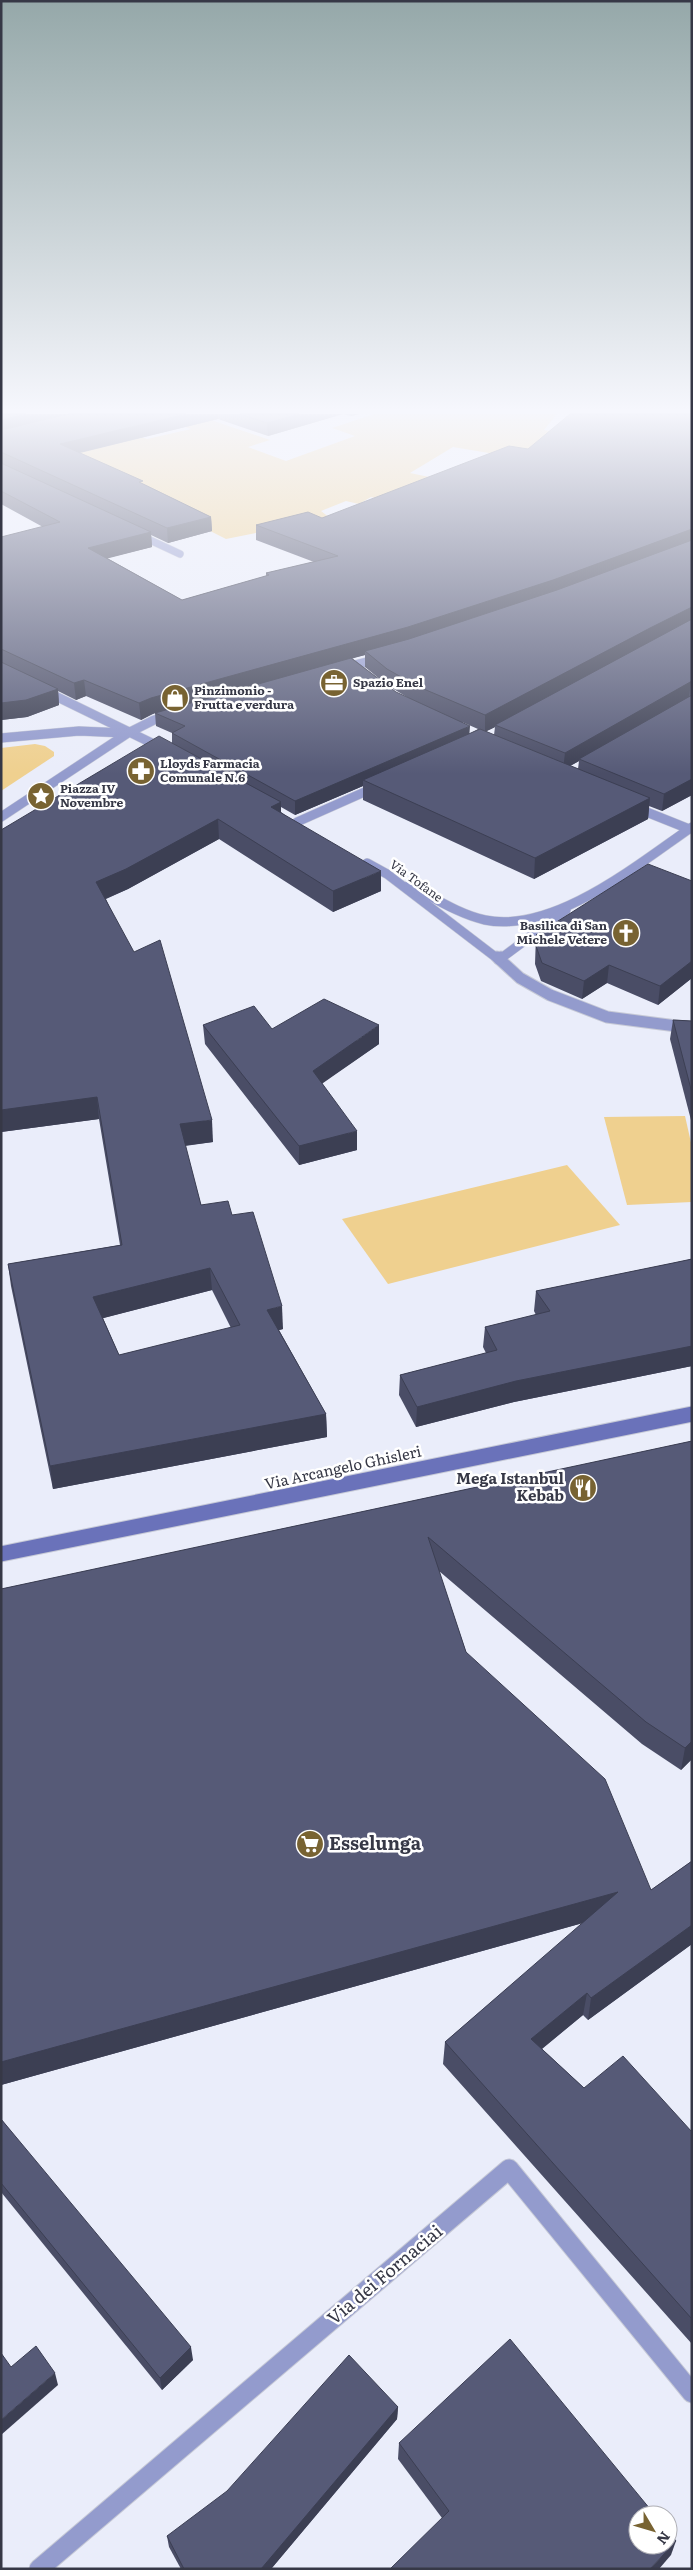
<svg xmlns="http://www.w3.org/2000/svg" width="693" height="2570" font-family="Literata,serif">
<rect width="100%" height="100%" fill="#eaedfa"/>
<!-- green -->
<g fill="#efd08f">
<path d="M374,414h183l-13,16 55,9 -33,27 -113,-19 -43,26 53,11 -1,37 -91,-24 -12,7 -13,-3 -25,10 9,7 -104,21 -178,-90 77,-18 22,8 44,-10 -17,-6 22,-8 74,25 -22,7 38,14 69,-25 -23,-8z"/>
<path d="M35,744l10,2 9,6v4l-53,35v-43z"/>
<path d="M685,1116l7,31v55l-65,3 -23,-88z"/>
<path d="M567,1165l53,60 -232,59 -46,-65z"/>
</g>
<g fill="none" stroke-linecap="round" stroke-linejoin="round">
<!-- street-far3 casing -->
<g stroke="#c6c9d6" stroke-width="8">
<path id="street-far3" d="M137,534l43,20"/>
</g>
<!-- street-far2 casing -->
<g stroke="#c6c9d6" stroke-width="10">
<g id="street-far2">
<path d="M343,668l39,-10"/>
<path d="M43,690l119,58"/>
<path d="M1,738l78,-7 46,2"/>
<path d="M634,807l55,22"/>
<path d="M1,817l127,-84 26,-13 18,-5"/>
<path d="M297,822l81,-36"/>
<path d="M367,863l20,11 111,85"/>
<path d="M409,885c24,12 49,29 76,35 69,14 153,-56 207,-93"/>
<path d="M500,959l66,-49"/>
</g>
</g>
<!-- street-far1 casing -->
<g stroke="#c6c9d6" stroke-width="13">
<g id="street-far1">
<path d="M497,957l23,21 30,17 57,22 85,11"/>
<path d="M499,959l2,-2"/>
</g>
</g>
<!-- street casing -->
<g stroke="#c6c9d6" stroke-width="21">
<path id="street" d="M39,2569l470,-400 183,224"/>
</g>
<!-- secondary casing -->
<g stroke="#c6c9d6" stroke-width="17">
<path id="secondary" d="M1,1554l691,-140"/>
</g>
<!-- street-far3 -->
<use href="#street-far3" stroke="#939bcd" stroke-width="7"/>
<!-- street-far2 -->
<use href="#street-far2" stroke="#939bcd" stroke-width="9"/>
<!-- street-far1 -->
<use href="#street-far1" stroke="#939bcd" stroke-width="11"/>
<!-- street -->
<use href="#street" stroke="#939bcd" stroke-width="19"/>
<!-- secondary -->
<use href="#secondary" stroke="#6a72ba" stroke-width="15"/>
</g>
<!-- wall -->
<g fill="#4a4d66" fill-rule="evenodd">
<path d="M1,414h358l-8,2 -8,-2 -75,22 -50,-17 -138,34 131,64 1,14 -44,12 -17,-8 1,12 -45,11 75,42 84,-24v-3l48,-11 -58,-22v-15l66,-7 206,-69 164,-35v381l-30,16 -13,-5 -1,13 -114,60 -171,-79v-14l-68,29 -14,-8v5l100,79 -48,21 -114,-73 -91,50 -22,10 107,243 -28,4 16,59 31,10 51,114 -4,1 47,84 1,23 -274,52 -42,-203 -3,-22 112,-19 -21,-126 -98,13v-302l171,-87v-10l-16,-7 -1,-13 -14,7 -55,-24 -10,4 -18,-9 1,14 -32,12 -26,3v-183l42,-10 -42,-23zM365,655v12l22,18 23,14 -14,-7 -44,-34zM462,722l16,7 -9,5zM495,727l-1,8 -8,-4 5,-2zM579,761l-1,8 -8,-3zM212,1290l19,38 -112,27 -16,-37z"/>
<path d="M692,881v97l-34,27 -51,-22 -25,16 -41,-18 -6,-17 1,-29z"/>
<path d="M673,1020l19,1v103l-22,-85z"/>
<path d="M203,1025l69,4 107,15 -57,39 35,67 -58,15 -94,-121z"/>
<path d="M692,1259v107l-178,36 -98,25 -17,-32 1,-20 86,-22 -3,-6 2,-20 51,-12 -2,-4 2,-20 137,-28z"/>
<path d="M692,1441v318l-11,11 -39,-26 -203,-173 27,81 185,238 41,-29v83l-104,76 -5,-5 -41,34 42,39 108,44v212l-249,-280 2,-22 138,-119 -582,162v-496z"/>
<path d="M1,2119l192,241 -31,30 -161,-198z"/>
<path d="M398,2407l-1,12 -126,150h-90l-12,-22 -2,-11z"/>
<path d="M399,2443l272,112 -229,-37 -44,-59z"/>
</g>
<!-- shaded-wall -->
<g fill="#3c3f53">
<path d="M26,414h56l-81,19v-13z"/>
<path d="M186,414h32v5l-157,38 -1,-13z"/>
<path d="M299,414h44l-75,22 -1,-13z"/>
<path d="M351,414h8l-8,2z"/>
<path d="M2,451l1,14 -2,1v-14z"/>
<path d="M211,517l1,14 -44,12 -1,-15z"/>
<path d="M692,529v14l-284,100 -43,8v4l-213,59 -11,6 -2,-17 12,-5z"/>
<path d="M151,532l1,15 -62,16 -2,-15z"/>
<path d="M691,607l-1,15 -195,103v2l-10,5v-17l165,-87z"/>
<path d="M84,680l2,16 -10,4 -2,-17z"/>
<path d="M691,681l-2,17 -110,61v2l-16,9 2,-17z"/>
<path d="M58,689l1,16 -32,12 -26,3v-17z"/>
<path d="M470,726l-1,13 -106,41v6l-68,29v-14z"/>
<path d="M692,779v16l-30,16 2,-17z"/>
<path d="M650,798l-2,21 -114,60 1,-21z"/>
<path d="M281,802v20l-10,-15z"/>
<path d="M218,819l1,20 -91,50 -30,13 -2,-20z"/>
<path d="M381,871v20l-48,21v-21z"/>
<path d="M692,961v17l-34,27 2,-19z"/>
<path d="M609,965l-2,18 -25,16 2,-18z"/>
<path d="M379,1025v19l-66,46v-19z"/>
<path d="M97,1097l2,22 -98,13v-22z"/>
<path d="M212,1120l1,22 -32,4 -1,-22z"/>
<path d="M357,1131v19l-58,15v-19z"/>
<path d="M210,1268l2,22 -116,30 -3,-23z"/>
<path d="M282,1306l1,23 -15,4 -1,-23z"/>
<path d="M692,1346v20l-178,36 -98,25 1,-20 99,-26z"/>
<path d="M326,1414l1,23 -274,52 -3,-23z"/>
<path d="M692,1741v18l-11,11 4,-22z"/>
<path d="M618,1892l-3,22 -614,171v-23z"/>
<path d="M692,1925v19l-104,76 3,-22z"/>
<path d="M587,1993l-4,22 -55,45 3,-21z"/>
<path d="M191,2347l2,13 -31,30 -2,-12z"/>
<path d="M55,2373l3,12 -57,50v-15z"/>
<path d="M398,2407l-1,12 -126,150h-10z"/>
<path d="M676,2541l-5,14 -12,14h-9z"/>
</g>
<!-- building -->
<g fill="#565a77" stroke="#3c3f53" fill-rule="evenodd">
<path d="M1,414h25l-25,6z"/>
<path d="M69,414h117l-126,30 83,37 -4,1 72,35 -44,11 -166,-76v-22z"/>
<path d="M240,414h59l-32,9z"/>
<path d="M570,414h122v115l-139,51 -145,47 -257,71 -12,5 -55,-23 -10,3 -73,-34v-112l59,-15 -59,-31v-28l150,69 -63,16 94,52 87,-25 -3,-2 72,-17 -82,-31 52,-13 14,6 187,-72 19,3z"/>
<path d="M692,540v67l-42,21 -165,87 -66,-28 -32,-18 -22,-18 44,-12 148,-49z"/>
<path d="M692,619v62l-127,72 -70,-28z"/>
<path d="M351,658l45,34 74,34 -175,75 -123,-68 13,-7 -30,-13z"/>
<path d="M1,662l57,27 -32,11 -25,3z"/>
<path d="M692,695v84l-28,15 -85,-35z"/>
<path d="M480,729l170,69 -115,60 -172,-78z"/>
<path d="M159,736l122,66 -10,5 110,64 -48,20 -115,-72 -92,50 -30,13 38,70 26,-12 52,180 -32,4 21,81 27,-4 4,14 21,-3 29,94 -15,4 59,104 -276,52 -42,-202 114,-19 -25,-148 -96,13v-280zM210,1268l30,57 -121,30 -26,-58z"/>
<path d="M648,864l44,17v80l-32,25 -51,-21 -25,16 -42,-18 -6,-17v-11z"/>
<path d="M324,999l55,26 -66,46 44,60 -58,15 -96,-121 51,-19 18,23z"/>
<path d="M673,1020l19,1v72z"/>
<path d="M692,1259v87l-176,35 -99,26 -17,-32 97,-25 -12,-23 65,-16 -14,-20 137,-28z"/>
<path d="M692,1441v300l-7,7 -39,-26 -218,-185 38,115 139,127 46,111 41,-29v64l-101,73 -4,-5 -56,46 53,49 39,-32 69,76v187l-247,-277 173,-150 -617,170v-473z"/>
<path d="M1,2119l190,228 -31,31 -159,-195z"/>
<path d="M510,2339l145,176h-17v30h30v-14l8,10 -26,28h-260l59,-58 -50,-68z"/>
<path d="M36,2346l19,27 -54,47v-67l10,14z"/>
<path d="M349,2355l49,52 -137,162h-77l-17,-33 60,-45z"/>
</g>
<!-- sky -->
<linearGradient id="sky" x2="0" y2="1"><stop stop-color="#95a8a9"/><stop offset="0.53" stop-color="#f6f7fd"/><stop offset="1" stop-color="#f6f7fd" stop-opacity="0"/></linearGradient>
<rect width="693" height="774" fill="url(#sky)"/>
<!-- icons -->
<defs>
<g id="office-disc" transform="scale(1.4375)"><circle r="9.5" fill="#786332" stroke="#fff"/><path d="M-6-3h4V-5.5h4V-3h4V5H-6ZM-1-4.5V-3h2v-1.5ZM-6 0V1H6V0Z" fill="#fff"/></g>
<g id="shop-disc" transform="scale(1.4375)"><circle r="9.5" fill="#786332" stroke="#fff"/><path d="M-5-2.5h2.3a2.7 3.5 0 0 1 5.4 0H5L5.5 6h-11ZM-1.5-2.5h3a1.5 2.3 0 0 0-3 0Z" fill="#fff"/></g>
<g id="pharmacy-disc" transform="scale(1.4375)"><circle r="9.5" fill="#786332" stroke="#fff"/><path d="M-2-6h4v4h4v4h-4v4h-4v-4h-4v-4h4Z" fill="#fff"/></g>
<g id="sight-disc" transform="scale(1.4375)"><circle r="9.5" fill="#786332" stroke="#fff"/><path d="M0-6L1.8-2.2L6-1.7L2.9 1.2L3.7 5.4L0 3.3L-3.7 5.4L-2.9 1.2L-6-1.7L-1.8-2.2Z" fill="#fff"/></g>
<g id="church-disc" transform="scale(1.4375)"><circle r="9.5" fill="#786332" stroke="#fff"/><path d="M-1.2-6h2.4v3.5h3.3v2.4h-3.3V6h-2.4V-.1h-3.3v-2.4h3.3Z" fill="#fff"/></g>
<g id="restaurant-disc" transform="scale(1.4375)"><circle r="9.5" fill="#786332" stroke="#fff"/><path d="M-5-6h1v4h1v-4h1v4h1v-4h1v5L-1.5 .5V6h-2V.5L-5-1ZM5-6V6H3V1.5H1.5Q1.5-4 5-6Z" fill="#fff"/></g>
<g id="supermarket-disc" transform="scale(1.4375)"><circle r="9.5" fill="#786332" stroke="#fff"/><path d="M-6-5.5h2.5l.6 2H6L4.5 2H-2.5L-4.4-4H-6ZM-1.5 3.2a1.3 1.3 0 1 0 .1 0ZM3 3.2a1.3 1.3 0 1 0 .1 0Z" fill="#fff"/></g>
</defs>
<g fill-rule="evenodd">
<use href="#office-disc" x="334" y="683"/>
<use href="#shop-disc" x="175" y="698"/>
<use href="#pharmacy-disc" x="141" y="771"/>
<use href="#sight-disc" x="41" y="796"/>
<use href="#church-disc" x="626" y="933"/>
<use href="#restaurant-disc" x="583" y="1488"/>
<use href="#supermarket-disc" x="310" y="1844"/>
</g>
<g text-anchor="middle" stroke-width="5" stroke-linejoin="round" paint-order="stroke">
<!-- far-poi labels -->
<g font-size="12" font-weight="bold" fill="#363846" stroke="#fff" text-anchor="start">
<text x="353" y="687">Spazio Enel</text>
<text x="194" y="695">Pinzimonio -<tspan x="194" dy="14">Frutta e verdura</tspan></text>
<text x="160" y="768">Lloyds Farmacia<tspan x="160" dy="14">Comunale N.6</tspan></text>
<text x="60" y="793">Piazza IV<tspan x="60" dy="14">Novembre</tspan></text>
<text x="607" y="930" text-anchor="end">Basilica di San<tspan x="607" dy="14">Michele Vetere</tspan></text>
</g>
<!-- far-street labels -->
<g font-size="12" fill="#363846" stroke="#fff">
<text transform="translate(416 881) rotate(36)" y="4">Via Tofane</text>
</g>
<!-- street labels -->
<g font-size="15" fill="#363846" stroke="#fff">
<text transform="translate(343 1468) rotate(-12)" y="5">Via Arcangelo Ghisleri</text>
</g>
<!-- poi labels -->
<g font-size="15" font-weight="bold" fill="#363846" stroke="#fff" text-anchor="end">
<text x="564" y="1484">Mega Istanbul<tspan x="564" dy="17">Kebab</tspan></text>
</g>
<!-- near-poi labels -->
<g font-size="18" font-weight="bold" fill="#363846" stroke="#fff" text-anchor="start">
<text x="329" y="1850">Esselunga</text>
</g>
<!-- near-street labels -->
<g font-size="18" fill="#363846" stroke="#fff">
<text transform="translate(385 2275) rotate(-40)" y="6">Via dei Fornaciai</text>
</g>
</g>
<!-- border -->
<rect width="693" height="2570" fill="none" stroke="#363846" stroke-width="5"/>
<!-- north arrow -->
<g transform="translate(653 2530) rotate(128)"><circle r="24" fill="#ffffff" stroke="#afafb5"/>
<path d="M0-4L9 19L0 12L-9 19Z" fill="#786332"/>
<text y="-8" font-size="14" font-weight="bold" text-anchor="middle" fill="#363846">N</text>
</g>
</svg>
